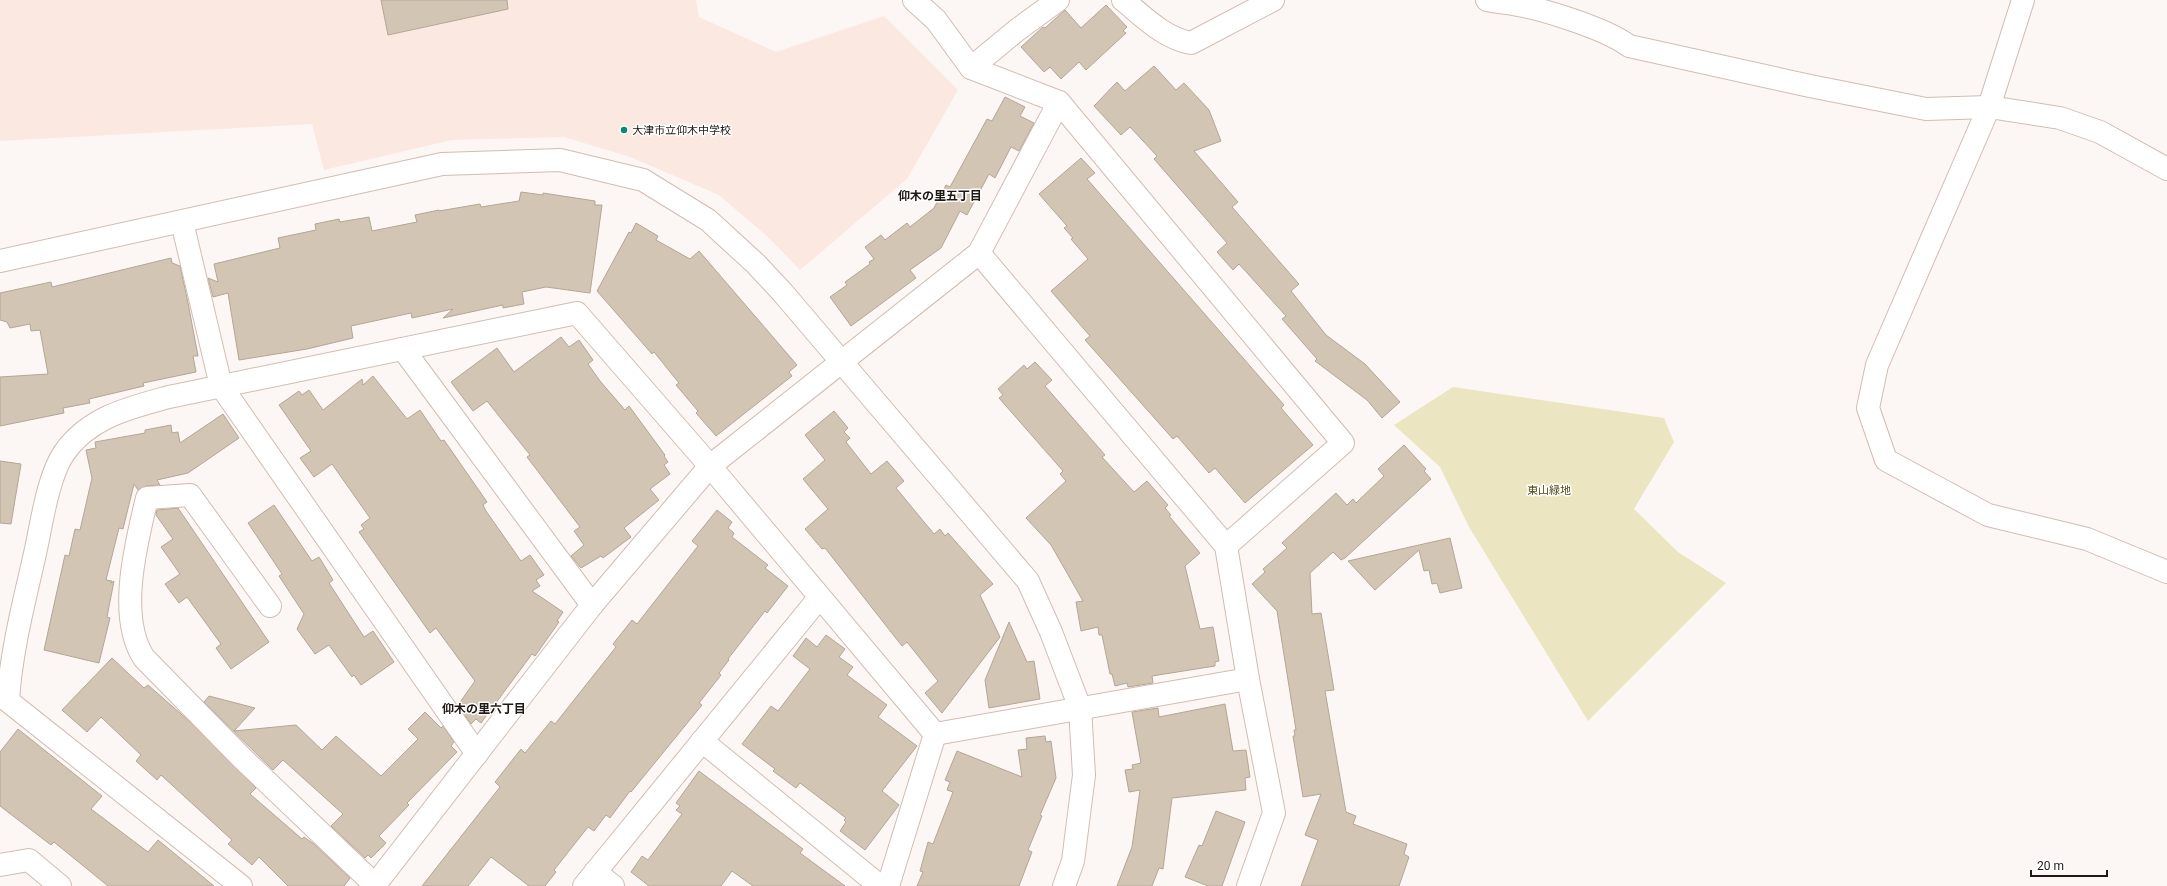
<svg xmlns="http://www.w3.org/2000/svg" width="2167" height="886" font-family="Roboto,'Noto Sans JP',sans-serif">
<rect width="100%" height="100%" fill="#fcf7f5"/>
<!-- built -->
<path fill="#fbe8e0" d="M0,0h696l3,17 77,35 108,-36 74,74 -51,89 -107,91 -31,-32 -50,-43 -89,-38 -66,-20 -112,3 -128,30 -12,-46 -312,17z"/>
<!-- green -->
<path fill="#ece5c1" d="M1453,387l211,31 10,24 -40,67 44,43 48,31 -138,138 -119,-194 -29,-60 -46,-42z"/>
<!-- building -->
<g fill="#d3c5b3" stroke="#b4a695">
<path d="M381,0h126l1,9 -120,26z"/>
<path d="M1106,5l21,22 -4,4 3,2 -40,37 -7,-8 -18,17 -11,-12 -6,5 -23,-25 22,-20 2,1 20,-18 16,18z"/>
<path d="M1154,66l22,24 8,-7 25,27 12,31 -27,10 44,51 -6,5 67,77 -8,7 35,44 39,29 35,38 -18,16 -15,-18 -52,-39 2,-2 -35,-40 4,-3 -47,-52 -6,6 -16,-18 10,-9 -73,-84 3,-3 -27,-29 -9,8 -27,-29 23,-24 8,9z"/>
<path d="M1005,97l20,10 -5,9 14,7 -15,28 -8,-4 -16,31 -6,-4 -22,41 -7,-4 -19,37 -31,22 6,8 -65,48 -21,-29 17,-12 -2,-3 25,-18 -1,-2 5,-3 -9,-12 16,-12 4,5 22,-17 3,4 24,-19 12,-23 4,2 37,-68 5,2z"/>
<path d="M1081,158l14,15 -8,6 197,226 -3,3 32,37 -68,58 -30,-35 -6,5 -32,-37 -4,3 -88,-99 5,-4 -39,-45 37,-32 -17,-20 2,-1 -9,-10 3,-2 -28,-32z"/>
<path d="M521,192l22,3v-2l52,8v4h7l-12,88 -44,-6 -24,5 2,12 -21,4v-3l-60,13 10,-9 -41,9 -1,-5 -60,13 2,12 -46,11 -68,11 -11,-67 -15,4 -5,-19 10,4 -4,-18 66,-16 -2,-10 38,-8 -1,-6 24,-5 1,3 29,-5 3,14 45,-9 -2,-7 24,-5v1l41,-7 1,3 38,-6z"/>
<path d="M636,223l22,13 -2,4 34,19 9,-8 98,114 -8,7 3,4 -76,60 -20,-23 2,-2 -22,-26 3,-2 -25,-31 -2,2 -55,-63 32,-59 2,1z"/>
<path d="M171,258l1,5 8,3 8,37 10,53h-5l3,16 -53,11 1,3 -55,13 1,4 -27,5 1,5 -64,13v-49l48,-3 -8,-44 -9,1 -1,-7 -20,4 -3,-6 -7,-2v-27l51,-11 1,5z"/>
<path d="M561,337l8,10 10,-7 14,20 -5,4 12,17 25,29 4,-4 36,49 -1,1 4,6 -4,3 6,9 -20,15 9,11 -35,28 7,9 -28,21 -2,-2 -20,12 -10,-12 13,-11 -10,-14 6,-4 -53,-70 3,-2 -43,-54 -14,10 -22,-29 46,-34 17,24z"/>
<path d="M1035,362l17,18 -7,6 60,69 -3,2 32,35 13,-11 21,24 -3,3 6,7 -2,1 31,37 -15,13 15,63 13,-2 6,34 -4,1v4l-63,10 1,7 -25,4 -1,-4 -12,3 -3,-12h-2l-8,-39h-3l-1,-8 -17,4 -5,-29 7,-1 -32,-56 -25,-27 40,-37 -6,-7 3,-3 -64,-73 4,-3 -5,-6 26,-24 3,4z"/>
<path d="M373,376l34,43 13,-9 21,31 3,-1 43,62 -4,3 3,6 35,50 9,-6 14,20 -8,5 4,6 -8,5 31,21 -6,9 2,1 -24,34 -3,-2 -51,69 -5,-4 -5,5 -13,-19 17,-24 -39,-53 -6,5 -71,-101 5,-3 -3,-4 9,-7 -38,-54 -18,13 -14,-19 11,-7 -32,-46 20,-14 3,4 7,-5 14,20 39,-31 1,6z"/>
<path d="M834,411l14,17 -4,4 6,6 -4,4 25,32 16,-13 17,20 -8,7 38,46 6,-5 5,7 3,-3 45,51 -13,11 20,42 -58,76 -17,-20 13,-12 -31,-39 -5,4 -77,-98 -3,1 -17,-20 23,-20 -25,-30 22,-19 -20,-25z"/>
<path d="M223,414l16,24 -51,35 -31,7 3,5 -14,1 -8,4 -4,-6 -11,45 -4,-1 -13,52 6,1 -1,2 3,-2 -7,36 3,1 -11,45 -55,-13 21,-95 4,1 6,-27 5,1 12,-52 -6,-28 10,-2 -1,-6 50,-9v-3l26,-5 1,8 6,-1 2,11z"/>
<path d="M1404,445l22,24 -2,2 7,8 -86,79 -4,2 -8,-8 -23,21 2,41 9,-1 13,77 -9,1 21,121 10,4 -3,8 54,20 -3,10 5,3 -10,29h-98l17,-46 -13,-5 16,-41 -18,3 -10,-61h2l-1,-6h2l-19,-119 -25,-27 13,-12 -2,-3 24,-21 -5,-5 54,-50 11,12 6,-6 3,4 28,-27 -6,-7z"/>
<path d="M0,461l21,3 -10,60 -11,-1z"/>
<path d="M274,505l38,56 7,-4 14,23 -4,3 35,54 9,-6 21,31 -33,23 -7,-10 -2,2 -23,-32 -14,9 -18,-25 7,-15 -25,-38 3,-2 -34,-51z"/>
<path d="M178,508l91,134 -38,27 -15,-21 5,-4 -34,-47 -8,6 -14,-19 15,-10 -19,-27 12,-8 -17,-24 1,-5z"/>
<path d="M717,510l15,12 -4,6 6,5 -2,4 36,28 -3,3 23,18 -21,27 -2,-2 -37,48 1,1 -10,13 2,2 -22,28 3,2 -71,87 -1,-1 -20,27 -4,-3 -12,16 -6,-4 -34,43 2,2 -11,14h-16l-38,-29 -23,29h-46l78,-99 -5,-5 26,-33 4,4 26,-32 4,3 61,-77 -3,-3 19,-24 5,4 61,-78 -6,-5z"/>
<path d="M1450,538l12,50 -22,5 -3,-10 -5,1 -3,-14 -5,1 -5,-21 -44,40 -27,-29z"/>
<path d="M1009,622l18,40 7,-1 6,38 -51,9 -4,-28z"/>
<path d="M826,635l19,14 -6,8 14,10 -6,8 40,30 -9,12 39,29 -35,45 17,14 -34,45 -25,-19 6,-9 -2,-2 2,-2 -46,-35 -4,5 -23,-17 2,-2 -33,-25 29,-38 7,5 32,-42 -17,-13 13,-18 11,9z"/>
<path d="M112,658l32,30 4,-3 41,36 67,67 -6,6 52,45 2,-2 10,7 36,34 -6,8h-56l-29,-29 -7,8 -24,-21 4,-4 -71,-65 -4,5 -21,-19 5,-6 -40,-38 -14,15 -25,-22z"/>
<path d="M209,696l46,12 -21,23 62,-6 26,25 14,-14 45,40 37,-37 -10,-10 17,-17 16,16 2,-2 11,16 -3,4 6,6 -50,51 2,2 -30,31 7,7 -15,15 -3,-3 -3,3 -34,-32 12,-12 -60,-54 -10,10 -69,-68z"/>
<path d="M1225,704l8,47 13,-1 4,27 -5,1 1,12 -74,8 -9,71 -4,-1 -7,18h-35l15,-39 8,-57 -11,2 -4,-22 8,-1 -1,-4 9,-2 -9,-51 26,-4 1,9z"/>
<path d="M18,729l84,67 -11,13 57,43 10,-12 56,46h-106l-54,-44 -3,3 -51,-39v-54z"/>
<path d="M1045,736l1,6 5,-1 5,37 -16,37 2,1 -14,34 4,2 -13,34h-102l6,-14 -3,-1 8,-29 5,2 20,-52 -6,-2 3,-8 -5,-2 12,-29 65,26 -4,-27 9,-1 -1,-11z"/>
<path d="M699,771l104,78 -3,4 45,33h-92l-21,-15 -11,15h-72l-18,-14 11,-16 6,4 34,-46 -6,-4 4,-4 -4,-3z"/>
<path d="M1216,811l29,11 -23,64h-14l-23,-9 14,-32 3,1z"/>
</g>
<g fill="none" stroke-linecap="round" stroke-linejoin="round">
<!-- minor casing -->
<g stroke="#d2bcb2" stroke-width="24">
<g id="minor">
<path d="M914,0l22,20 35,48 46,-38 41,-30"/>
<path d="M1123,0c21,17 41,38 68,43l82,-43"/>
<path d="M1487,0c7,2 14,2 21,3 32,5 97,25 121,43l181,40 116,23 63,-2 71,11 40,14 67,37"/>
<path d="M2023,0l-34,107 -112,258 -9,43 18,52 102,55 99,24 80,33"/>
<path d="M971,68l88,34"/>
<path d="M182,222l39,164 256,368"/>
<path d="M979,253l247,293 22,133 26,134 -26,73"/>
<path d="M403,349l189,256"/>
<path d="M270,606l-80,-111 -43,3c-11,46 -30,119 -3,160l98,100 133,127"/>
<path d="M935,734l313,-55"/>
<path d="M702,741l178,145"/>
<path d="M0,865l29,-5 31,26"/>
<path d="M595,872l18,14"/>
<path d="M241,886l-233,-185c3,-51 17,-102 28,-152 6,-28 12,-72 28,-96 25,-36 65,-45 105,-56l408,-84 133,153 225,268"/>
<path d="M374,886l218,-281 118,-139 269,-213 80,-151 284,341 -117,103"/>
<path d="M584,886l235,-288"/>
<path d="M888,886l47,-152"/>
</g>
</g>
<!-- tertiary casing -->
<g stroke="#d2bcb2" stroke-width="24">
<path id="tertiary" d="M0,261l442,-97 118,-4 83,20 65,40 48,44 27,29 245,288 23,51 29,76 4,67 -11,86 -9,25"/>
</g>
<!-- minor -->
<use href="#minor" stroke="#fff" stroke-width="22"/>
<!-- tertiary -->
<use href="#tertiary" stroke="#fff" stroke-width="22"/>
</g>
<!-- markers -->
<circle fill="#068b71" stroke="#fff" stroke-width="1.5" cx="624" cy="130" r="4"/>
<g text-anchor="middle" stroke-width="3" stroke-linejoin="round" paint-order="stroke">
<!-- poi labels -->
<g font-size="11" fill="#201814" stroke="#fff" text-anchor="start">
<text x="632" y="134">大津市立仰木中学校</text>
</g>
<!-- park labels -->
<g font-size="11" fill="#534914" stroke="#fff">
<text x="1549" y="494">東山緑地</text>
</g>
<!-- neighbourhood labels -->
<g font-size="12" font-weight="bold" fill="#201814" stroke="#fff">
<text x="940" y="200">仰木の里五丁目</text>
<text x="484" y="713">仰木の里六丁目</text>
</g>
</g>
<!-- scale -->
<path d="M2031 870v6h76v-6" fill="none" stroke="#201814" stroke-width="2"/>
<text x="2037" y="870" font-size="12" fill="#201814" stroke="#ffffff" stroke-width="3" paint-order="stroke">20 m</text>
</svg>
